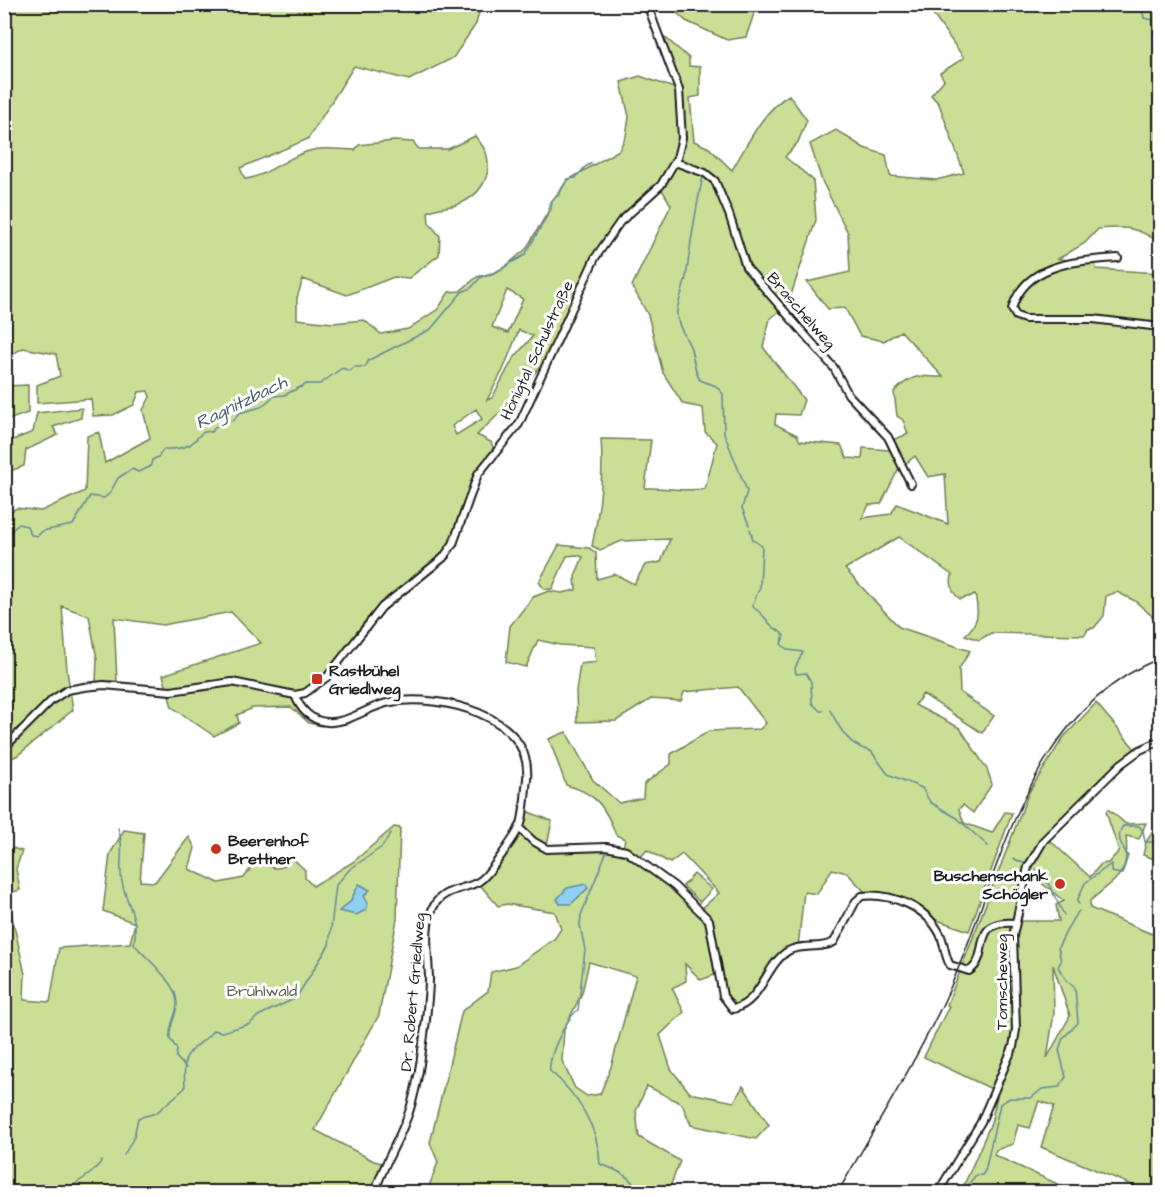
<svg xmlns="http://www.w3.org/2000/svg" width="1165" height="1197" font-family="'Architects Daughter',sans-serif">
<rect width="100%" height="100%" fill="#fff"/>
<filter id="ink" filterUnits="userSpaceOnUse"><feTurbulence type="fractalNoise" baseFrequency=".0167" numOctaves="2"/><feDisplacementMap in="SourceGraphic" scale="12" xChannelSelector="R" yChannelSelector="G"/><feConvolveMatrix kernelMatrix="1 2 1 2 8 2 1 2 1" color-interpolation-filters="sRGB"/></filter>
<g filter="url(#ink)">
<!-- green -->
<g fill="#c8df95" stroke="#727e58" stroke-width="1.5" fill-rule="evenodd">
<path d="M5,5h476l-5,19 -23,34 -44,22 -55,-14 -46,73 -68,29 5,11c24,-3 43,-24 68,-29 12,-3 29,0 42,0l4,-5 34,-4 20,1 6,7h29l27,-13c4,5 11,13 12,20 5,22 -8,40 -28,48 -10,4 -21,2 -31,8l1,11 11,13 -1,19 -30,23 -15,-1 -47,18 -44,-16 -6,19v21l36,4 31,-3 17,14 27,-5 30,-20 11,-17 11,-1 17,-14 23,-6 26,-22 22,-37 2,-9 18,-23 51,-30 7,-14 3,-19 -8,-35 19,-6 34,12 6,-1 -19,-53 28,24v8l11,1v29l-10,2 4,43 15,7 23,22c15,-25 31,-60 57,-75l18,25 -9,22 -13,15 28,23 3,40 -28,84 -18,15 -7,28 41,53 -5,15 -23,-1 -1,10 22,11 3,6 41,4 6,13 15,1 1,-11 26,2 3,-10 16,-6 -5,-14 -6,-4 -3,-24c20,-20 25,-15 49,-15l-42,-46 -17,10 -24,-5 -15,-28 -17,1 -21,-27 43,-10 -2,-39 -26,-52 -12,-37 26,-14 28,18 22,7 4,21 46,4 28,-7 -25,-69 -8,-9 13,-15 -4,-7 24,-15 -38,-53h234v238c-23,-17 -34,-16 -62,-14l-13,14 -27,16 37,3 1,7 64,4v350l-25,-22 -18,-9 -11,4 -2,20 -10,12 -6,1 -3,6 -94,-2 -12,7 -14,-5c14,-12 14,-23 10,-40l-15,4c-9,-6 -10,-14 -8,-24l-53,-38 -54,32 54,58 71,24 -11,18 1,23 34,24 -12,17 -59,-39 -8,11 45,23 27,41 5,15 -19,29 -10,-8 -4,4 5,14 28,10 13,-21 7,1 -43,118 -38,-13 -31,-20 -35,-6 -18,-19 -15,-4 -15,25 -13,-2 -6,55 -11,5 -46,55 -14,-3 -7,-31 -19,7 -16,-16 1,17 -14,7 12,24 -24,23 11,34 19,24 44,9 9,-16 26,39 -13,14 -65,-14 -9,-21 -35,-18 -11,25 3,26 41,24 -12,31h-241l11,-30 -8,-19 32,-132 26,-20 3,-19 25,-6 39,-28 6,-9 -6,-17 -48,-8 -9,2 -18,-21 36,-48 10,-26 26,10 -6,30 77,-3 2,-9 -9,-4c-11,-29 -20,-42 -50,-50l-17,-46 17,-7 27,48 26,23 24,-5 1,-14 27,-20v-10l38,-23 51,-2 6,-6 -28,-36 -54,5 -3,9 -30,-2 -35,22 -39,1 -1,-31 4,-27 16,-2 -2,-15 -34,-2 -22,-5 -12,27 -20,-5 4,-36 23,-29 16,-6 13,2 14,-3 -1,-14 8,-19 -6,-2 -10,1 -15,33h-8l-5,-7 20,-37 30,3 7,5 1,26 18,-5 19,10 11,-19 16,-3 9,-23 -48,2 -22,9 -8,-4c8,-36 12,-69 9,-107l50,1 -6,48c21,-1 39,4 60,1l12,-46 -12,-11 -2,-24 -20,-4 -20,-31 -15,-58 -16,-29 39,-81 -13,-22 -24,23 -30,37 -62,125 -4,1 -31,37 -30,29 14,7 3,8 -19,24 -14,37 -12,47 -32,26 -7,-3 -24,18 -20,21 -37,50 -19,16 -20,11 23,18 10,3 -1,8 -13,-3 -18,-16 -38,1 -16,7 2,8 -25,13 -42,-29 -9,-32 98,-32 -30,-31 -68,13 -49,-7 3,63 -21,1 1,-23 -8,-43 -27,-10 5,64 6,40 -55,45 -13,6v-247l12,-6 24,3 44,-20 2,-55 12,-4 6,31 45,-25 -7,-28 7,-13 -2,-6 -9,1 -5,13 -21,10 -20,1 -2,-17 -54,4v-18l23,-9 -4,-22 -33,-6 -18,10zM507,290l16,9 -15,34 -16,-6zM519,330l14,6 -20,23 -21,39 -5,2 16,-30zM476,409l6,10 -26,16 -4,-9zM915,456l13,21 17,-3 3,50 -51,-20 -6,10 -29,4 7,-13 12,-1 17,-34zM647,850l23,13 12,-9 37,39 -19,17 -61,-51zM589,962l47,14 -25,91 -11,27 -13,2 -12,-8 -13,-27 2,-32 18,-36z"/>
<path d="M668,5h89l-11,32 -19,3 -41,-19z"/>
<path d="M28,385v28l-23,8v-35z"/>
<path d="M82,408l-1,10 -28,9 5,8 -32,15 -2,16 -19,7v-30l28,-11 4,-19z"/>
<path d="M1096,703l39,46 -31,26 -59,61 45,41 11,-13 7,-1 11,-12 -13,-39 2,-3 18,15 20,-1 -7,16 -13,-3c4,40 -9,41 -36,65v7l62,26 8,-10v268h-12l-107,-45 13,-41 -15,-5 -9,27 -12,-3 -5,19 -17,6 -2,5 81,37h-114l30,-69 7,-31 -74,-35 25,-51 -2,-1 82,-213 34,-54zM1030,874l34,27 -8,4 3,16h-38zM1053,965l17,51 -23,42 7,-45z"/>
<path d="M1160,821v27l-3,3 3,3v7l-17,-6 3,-13z"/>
<path d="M394,827l6,1 -3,91 -18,96 -64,115 59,31 13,3 -12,28h-370l-1,-331 8,-13 10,3 -6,18 4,21 -13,4 18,80 -1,26 26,2 9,-54 71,-5 5,-20 -32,-12 7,-57 14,-24 20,3 -4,48 15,1 34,-45 6,11 -6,21 30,14 25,-5 13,-19c8,7 17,12 27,7l5,-11 16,15v8l8,8 40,-24z"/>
<path d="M694,874l18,15 -12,13 -17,-16z"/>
</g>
<!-- water -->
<g fill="#90cff1" stroke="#62879c" stroke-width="1.5">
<path d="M359,884l11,6 -6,6 4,7 -2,7 -10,5 -17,-4 11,-9z"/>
<path d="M586,884l2,4 -17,16h-11l-3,-5 10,-11z"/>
</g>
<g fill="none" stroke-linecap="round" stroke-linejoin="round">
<!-- stream -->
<g stroke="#62879c" stroke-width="1.5">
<path d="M1141,4l3,14 9,2 1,14h6"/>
<path d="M703,176c-7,32 -12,63 -16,95 -1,11 -8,28 -10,39 -2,14 10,27 14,39 3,11 3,21 9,31l16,6 7,8 1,39 23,58 -5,17 7,17"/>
<path d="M750,529l3,11 9,6 -2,41 -8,19c11,8 11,10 19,19 5,5 9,5 13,11l-3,8 7,6 15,2 -8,16 1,6 10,-1 5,9 1,21 8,8h3"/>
<path d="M4,539l14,-15 9,2 4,9 7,1 4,-5 31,-6 17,-29 14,2 6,-5 8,-15 14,-9 6,3 12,-5 2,-7 6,-3 6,-8c9,0 17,0 25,-4 10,-5 10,-16 23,-13l3,-5 19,-7 5,-7 22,-6 13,-11 10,-1 23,-11h13l22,-16 8,3 4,-4h11l4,-7 62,-31 31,-37 9,-4 10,-11 9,-2 35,-20 26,-46 1,-9 7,-5 8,-16 9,-1 9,-11 7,-4"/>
<path d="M830,710c10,19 18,36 41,41l17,23 34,14 8,14 27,16 31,28"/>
<path d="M118,828c6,17 2,30 3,47 2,26 19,39 13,69 12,14 43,39 43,59 0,13 -9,23 -7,36l7,10 -1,8 10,11"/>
<path d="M606,853l-25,62 -1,10 5,25 -7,60c-12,9 -30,45 -28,61 27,23 49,57 50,93 17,6 31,12 39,28"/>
<path d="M1013,858l12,6"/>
<path d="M1036,869l10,10 18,36"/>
<path d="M1079,904l-2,-3 8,-18 26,-19v8l11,2 6,-18c-6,-11 -13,-18 -5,-30h16l4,5 2,11h10l5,-12"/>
<path d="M124,1155l10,-18 4,-19 18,-5 29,-25c0,-9 -2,-22 1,-30 4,-11 21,-17 27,-28l9,2 28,-8 8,-8 38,-18 33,-53 7,-60 14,-16 32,-22 9,-14"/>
<path d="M64,1192l27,-19 11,-12"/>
<path d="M978,1192l1,-2 -13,-3 10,-12h6l3,-4 15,-67 10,-6h21l11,-9 17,-2 7,-10 -7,-27 4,-12 15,-15 -3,-35 -8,-7 -9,-14 3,-6 -3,-14c7,-11 12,-28 21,-36"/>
</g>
<!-- street casing -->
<g stroke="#1c1c1c" stroke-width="10">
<g id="street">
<path d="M675,162l30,11 10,8 14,33 17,53 88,101 14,26 40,43 23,47"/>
<path d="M1118,258c-39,3 -93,4 -106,51l4,7 9,3h68l67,8"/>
<path d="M295,695c5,14 16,26 32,27 22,2 43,-17 64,-20 48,-8 142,12 136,77 -2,14 -2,31 -6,45 -4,10 -33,53 -43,58 -14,8 -33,6 -43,22 -13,21 -6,52 -6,76 0,13 -2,27 -3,40 -4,30 -7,60 -16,89 -9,29 -27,55 -35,83"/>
<path d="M4,748l48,-48 15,-10 17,-3 20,-2 67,6 61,-9 63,13 10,-2 22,-16 55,-70 61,-49 10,-14 25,-70 41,-50 76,-166 25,-36 41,-37 16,-27 5,-20 -3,-48 -32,-86"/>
<path d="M519,828l14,13 14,8 59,-2 20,4 48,35 35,34 14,76 10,13c29,-7 32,-44 55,-58 14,-8 32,-1 46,-9l22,-41 6,-5c28,-3 64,10 78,38 5,10 4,21 10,31l19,6c23,-14 -1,-52 46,-48"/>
<path d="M938,1192l43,-70 32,-75 3,-17 -3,-94 15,-69 16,-27 77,-76 19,-14 20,-9"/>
</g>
</g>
<!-- street -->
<use href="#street" stroke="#fff" stroke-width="6"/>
<!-- rail -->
<path stroke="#1c1c1c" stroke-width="1.5" d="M838,1192c37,-65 78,-130 110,-199 54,-121 75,-278 212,-335"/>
</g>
</g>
<!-- markers -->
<g fill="#c8321e" stroke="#fff" stroke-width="2">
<rect x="311" y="673" width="12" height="12" rx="3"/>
<circle cx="216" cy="849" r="6"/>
<circle cx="1060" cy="884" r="6"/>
</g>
<g text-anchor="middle" stroke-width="6" stroke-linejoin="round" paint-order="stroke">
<!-- street labels -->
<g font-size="16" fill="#1c1c1c" stroke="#fff">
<text transform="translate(802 310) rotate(49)" y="6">Braschelweg</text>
<text transform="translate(536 350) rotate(-65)" y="6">Hönigtal Schulstraße</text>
<text transform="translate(1001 982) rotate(-90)" y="6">Tomscheweg</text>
<text transform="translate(412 992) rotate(-85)" y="6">Dr. Robert Griedlweg</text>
</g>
<!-- poi labels -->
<g font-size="16" font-weight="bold" fill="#1c1c1c" stroke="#fff" text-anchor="start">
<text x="329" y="676">Rastbühel<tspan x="329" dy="18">Griedlweg</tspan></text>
<text x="228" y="846">Beerenhof<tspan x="228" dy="18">Brettner</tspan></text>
<text x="1048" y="881" text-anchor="end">Buschenschank<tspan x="1048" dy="18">Schögler</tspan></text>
</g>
<!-- park labels -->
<g font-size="16" fill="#586046" stroke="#fff">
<text x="262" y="996">Brühlwald</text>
</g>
<!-- water labels -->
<g font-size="18" font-style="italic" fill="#455b67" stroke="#fff">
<text transform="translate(241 402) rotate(-26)" y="6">Ragnitzbach</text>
</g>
</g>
<!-- margin -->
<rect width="1165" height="1197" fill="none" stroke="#fff" stroke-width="24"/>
<rect x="12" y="12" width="1141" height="1173" fill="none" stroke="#1c1c1c" stroke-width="2" filter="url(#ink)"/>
</svg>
